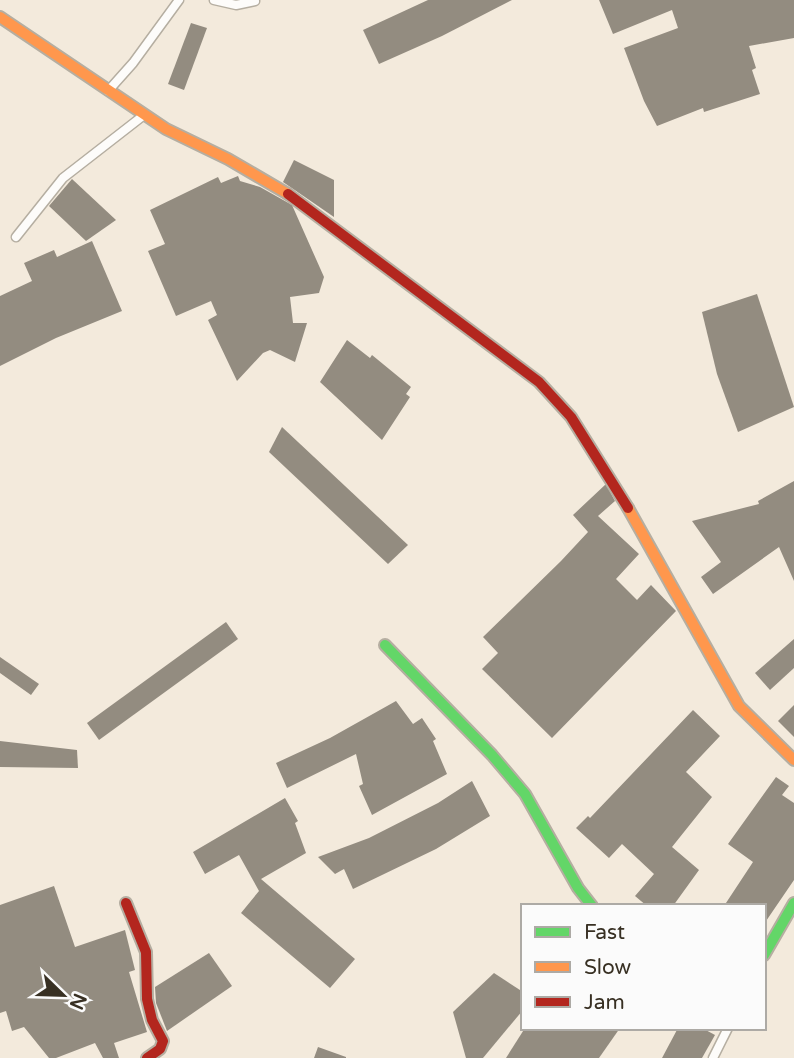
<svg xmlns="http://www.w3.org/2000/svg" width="794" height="1058" font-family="'Varela Round',sans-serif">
<rect width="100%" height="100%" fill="#f3eadc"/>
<!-- building -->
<g fill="#938c80">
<path d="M428,0h84l-70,36 -63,28 -16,-34z"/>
<path d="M599,0h195v38l-45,8 7,22 -4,2 8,24 -56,18 -1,-4 -46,18 -13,-25 -20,-53 54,-20 -6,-18 -59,24z"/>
<path d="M191,23l16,5 -23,62 -16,-6z"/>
<path d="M294,160l40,20v37l-51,-35z"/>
<path d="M238,176l2,5 20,6 32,18 32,72 -5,16 -29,4 3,26h14l-12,39 -25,-12 -7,3 -26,28 -29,-61 9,-5 -6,-14 -35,15 -28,-65 17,-7 -15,-34 68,-33 3,6z"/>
<path d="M72,179l44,41 -30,21 -37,-35z"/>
<path d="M92,241l30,70 -66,27 -56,28v-70l32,-15 -8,-18 30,-13 3,7z"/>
<path d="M757,294l37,113 -56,25 -21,-58 -15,-62z"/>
<path d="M347,340l23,18 2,-3 39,32 -5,7 4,3 -28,43 -62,-58z"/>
<path d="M282,427l126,118 -20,19 -119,-112z"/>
<path d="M794,481v100l-15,-34 -66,47 -12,-17 20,-15 -29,-41 67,-17 -1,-3z"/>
<path d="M606,484l9,17 -17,15 41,38 -23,25 21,21 14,-15 25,26 -124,127 -70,-69 16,-16 -15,-16 78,-76 27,-29 -15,-17z"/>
<path d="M226,622l12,17 -139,101 -12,-17z"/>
<path d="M794,639v29l-24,22 -15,-17z"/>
<path d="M0,657l39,27 -8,11 -31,-22z"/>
<path d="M396,701l17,23 9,-6 14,21 -3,2 14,33 -75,41 -13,-29 4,-2 -7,-30 -69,34 -11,-25 54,-25z"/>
<path d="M794,705v32l-16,-16z"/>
<path d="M693,710l27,26 -34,36 26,25 -40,50 27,23 -26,36h-26l-12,-10 19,-22 -32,-30 -13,14 -33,-30 12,-12 2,2z"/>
<path d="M0,741l77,9 1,18 -78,-1z"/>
<path d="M776,777l13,9 -7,9 12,8v77l-30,44v-18h-40l29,-44 -25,-18z"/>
<path d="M472,781l18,35 -54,33 -83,40 -9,-20 -9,5 -17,-17 51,-19 69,-35z"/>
<path d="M285,798l13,23 -3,2 11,30 -45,26 94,80 -25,29 -89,-75 18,-22 -20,-36 -34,19 -12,-22z"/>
<path d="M54,886l21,61 50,-17 10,40 -6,2 18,60 -33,11 5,15h-16l-8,-15 -39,15h-7l-25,-31 -12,4 -6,-20 -6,2v-108z"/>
<path d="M209,953l23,33 -65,45 -11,-28 -1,-16z"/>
<path d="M494,973l29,19v18l-40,48h-17l-13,-46z"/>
<path d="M525,1028h95l-21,30h-93z"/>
<path d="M678,1028h24l13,7 -13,23h-40z"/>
<path d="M318,1047l28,10v1h-32z"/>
</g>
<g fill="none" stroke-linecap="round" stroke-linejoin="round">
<!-- street casing -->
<g stroke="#b5aea1" stroke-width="11">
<g id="street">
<path d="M214,0l22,5 19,-4"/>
<path d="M108,91l25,-28 46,-63"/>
<path d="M16,237l47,-59 81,-63"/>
<path d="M713,1058l15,-30"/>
</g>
</g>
<!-- fast casing -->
<g stroke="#b5aea1" stroke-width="14">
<g id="fast">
<path d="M385,645l107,110 33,39 53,94 14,18"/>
<path d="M764,955l30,-52"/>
</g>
</g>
<!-- slow casing -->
<g stroke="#b5aea1" stroke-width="14">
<g id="slow">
<path d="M0,17l166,112 62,30 60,35"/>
<path d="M628,508l111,198 55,54"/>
</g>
</g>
<!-- jam casing -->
<g stroke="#b5aea1" stroke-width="14">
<g id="jam">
<path d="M288,194l251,188 32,35 57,91"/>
<path d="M126,903l20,49 1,47 5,21 11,21 -3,8 -13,9"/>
</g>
</g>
<!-- street -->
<use href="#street" stroke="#fdfcfa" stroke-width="8"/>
<!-- fast -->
<use href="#fast" stroke="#63d668" stroke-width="10"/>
<!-- slow -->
<use href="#slow" stroke="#ff974d" stroke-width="10"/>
<!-- jam -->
<use href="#jam" stroke="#b3261e" stroke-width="10"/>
</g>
<!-- legend -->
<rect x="521" y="904" width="245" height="126" fill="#fbfbfb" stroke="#adaaa5" stroke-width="2"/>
<rect x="535" y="927" width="35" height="10" fill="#63d668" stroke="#adaaa5" stroke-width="2"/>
<text x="584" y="939" font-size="21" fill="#383023">Fast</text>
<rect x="535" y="962" width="35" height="10" fill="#ff974d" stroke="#adaaa5" stroke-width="2"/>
<text x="584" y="974" font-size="21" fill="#383023">Slow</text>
<rect x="535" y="997" width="35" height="10" fill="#b3261e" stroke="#adaaa5" stroke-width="2"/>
<text x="584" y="1009" font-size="21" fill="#383023">Jam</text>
<!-- north arrow -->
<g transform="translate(63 995) rotate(113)" stroke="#fbfbfb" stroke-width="5" paint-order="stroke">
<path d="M0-5L12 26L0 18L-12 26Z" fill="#383023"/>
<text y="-10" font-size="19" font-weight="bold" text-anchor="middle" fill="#383023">N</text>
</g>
</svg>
